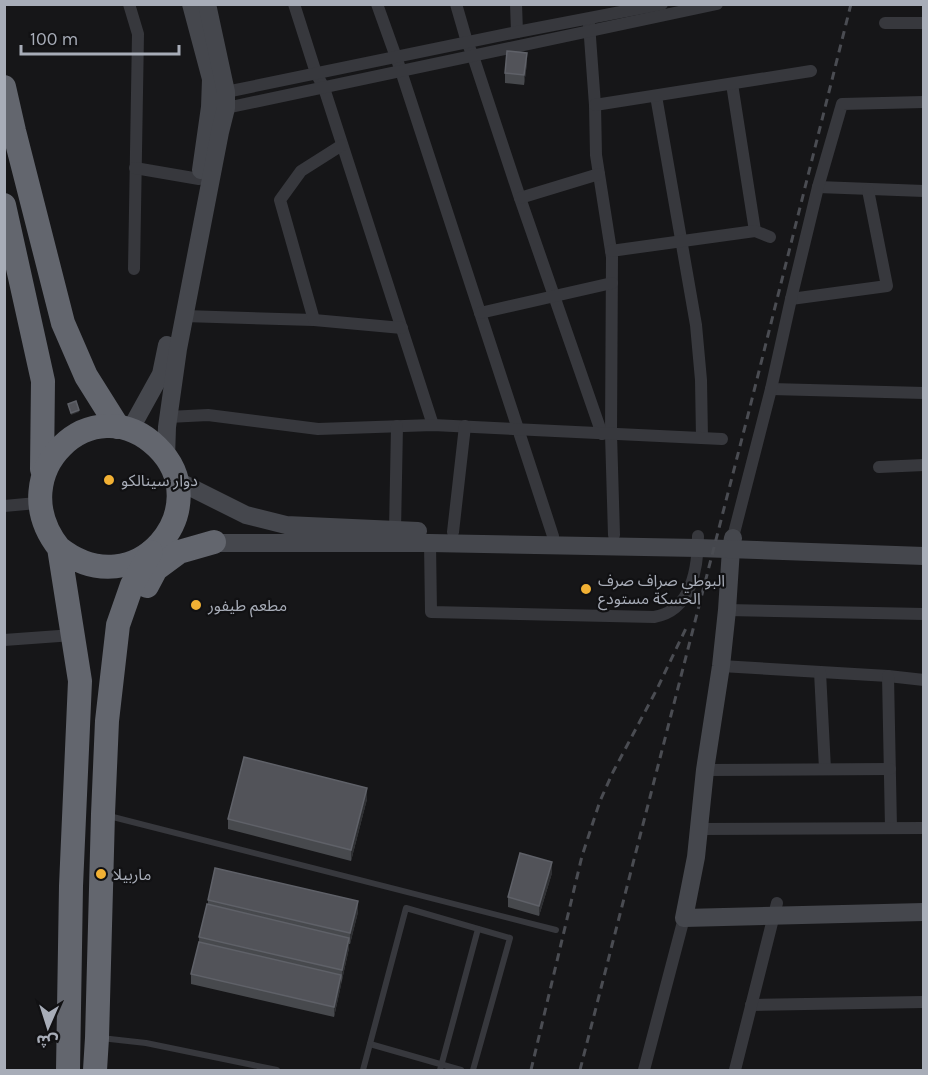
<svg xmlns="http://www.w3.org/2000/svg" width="928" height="1075" font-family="Karla,'Noto Sans Arabic',sans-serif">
<rect width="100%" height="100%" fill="#161618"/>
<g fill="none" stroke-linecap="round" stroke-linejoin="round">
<!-- lane -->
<g stroke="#37383d" stroke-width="6">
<path d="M109,816l447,114"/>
<path d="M101,1038l45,5 131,27"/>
<path d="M370,1044l91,26"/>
<path d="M363,1070l43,-162 104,30 -37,132"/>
<path d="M440,1070l38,-141"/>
</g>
<!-- street -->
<g stroke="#37383d" stroke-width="12">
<path d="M129,4l9,30 -4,235"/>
<path d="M294,4l22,69 8,15 109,337"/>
<path d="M377,4l24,67 152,465"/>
<path d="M456,4l11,38 6,14 47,142 82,236"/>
<path d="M516,4l1,28"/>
<path d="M885,23h39"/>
<path d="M589,24l6,81 1,50 16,102 -1,177 3,101"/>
<path d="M732,84l23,147"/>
<path d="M656,96l40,229 5,55 1,58"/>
<path d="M221,97l5,-5 291,-60 145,-28"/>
<path d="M595,105l216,-34"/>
<path d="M219,108h7l491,-104"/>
<path d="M135,168l64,11"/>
<path d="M818,187l106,4"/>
<path d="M520,198l79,-24"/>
<path d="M611,251l144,-20 15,6"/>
<path d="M791,299l96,-13 -19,-96"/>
<path d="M480,313l132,-30"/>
<path d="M184,316l130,4 88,8"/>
<path d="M314,320l-34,-120 21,-29 41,-26"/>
<path d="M771,389l153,4"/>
<path d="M168,417l40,-2 110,14 115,-4 289,14"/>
<path d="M879,467l45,-2"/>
<path d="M4,506l33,-3"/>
<path d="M395,531l2,-105"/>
<path d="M453,532l12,-106"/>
<path d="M733,537l38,-148 20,-90 27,-112 24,-83 82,-2"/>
<path d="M430,543l1,69 223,5c38,-6 44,-50 44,-81"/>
<path d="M727,610l197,4"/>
<path d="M4,640l69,-5"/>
<path d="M721,666l167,10 36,4"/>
<path d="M820,672l5,97"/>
<path d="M888,676l3,152"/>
<path d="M705,770l185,-1"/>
<path d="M700,829l224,-1"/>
<path d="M751,1005l173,-3"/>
<path d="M644,1070l40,-152"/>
<path d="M735,1070l42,-167"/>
</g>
<!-- secondary -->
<g stroke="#45474d" stroke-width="18">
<path d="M191,4l20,75 -1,28 -9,63"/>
<path d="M130,430l31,-56 6,-29"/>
<path d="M166,458l1,-31 11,-78 42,-217 6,-24v-16l-19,-88"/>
<path d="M176,480l70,35 40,10 132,6"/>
<path d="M733,538l-2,11 -4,61 -6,56 -16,104 -9,87 -12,61 240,-6"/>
<path d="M202,543h228l268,5 226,8"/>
</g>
<!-- highway -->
<g stroke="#63666e" stroke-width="24">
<path d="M4,87l10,44 49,192 23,53 32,51"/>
<path d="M4,205l39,176 -1,88"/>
<path d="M59,548c77,61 160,-41 98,-101 -64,-62 -157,26 -98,101l21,133 -9,205 -3,184"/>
<path d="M147,586l9,-17 23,-17 35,-10"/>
<path d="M95,1070l2,-32 6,-224 4,-93 11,-96 14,-40 19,-33"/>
</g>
<!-- rail -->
<g stroke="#4a4c52" stroke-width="3" stroke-dasharray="8 6" stroke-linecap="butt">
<path d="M531,1070l51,-214 18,-55 13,-29 44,-83 31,-65"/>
<path d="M580,1070l169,-659 102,-407"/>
</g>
</g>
<!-- wall -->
<g fill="#47494d">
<path d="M527,63l-3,22 -19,-2v-10z"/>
<path d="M367,799l-16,62 -123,-32v-10z"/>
<path d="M552,873l-13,43 -31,-9v-10z"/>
<path d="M208,900l150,12 -8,32h-1v4l-15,69 -143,-33v-10l8,-32v-5l9,-32z"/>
</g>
<!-- shaded-wall -->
<g fill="#2f3033">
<path d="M527,53v10l-3,22v-10z"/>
<path d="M79,410v2l-8,3v-2z"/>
<path d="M367,788v11l-16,62v-11z"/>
<path d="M552,862v11l-13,43v-10z"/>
<path d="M358,901v11l-8,32v-11z"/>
<path d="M349,938v10l-7,32v-10z"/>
<path d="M341,975v10l-7,32v-10z"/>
</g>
<!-- building -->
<g fill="#525359" stroke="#5f6168" stroke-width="1.5">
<path d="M507,51l20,2 -3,22 -19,-2z"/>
<path d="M76,401l3,9 -8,3 -3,-9z"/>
<path d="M244,757l123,31 -16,62 -123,-31z"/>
<path d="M520,853l32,9 -13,44 -31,-9z"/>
<path d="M215,868l143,33 -8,32 -142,-33z"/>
<path d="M207,904l142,34 -7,32 -143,-33z"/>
<path d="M199,942l142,33 -7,32 -143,-33z"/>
</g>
<!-- markers -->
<g fill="#f2b134" stroke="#111113" stroke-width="2">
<circle cx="109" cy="480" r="6"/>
<circle cx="586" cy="589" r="6"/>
<circle cx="196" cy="605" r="6"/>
<circle cx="101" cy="874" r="6"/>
</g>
<g text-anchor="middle" stroke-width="4.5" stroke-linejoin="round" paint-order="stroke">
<!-- poi labels -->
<g font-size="16" fill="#a8adb8" stroke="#111113" text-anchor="start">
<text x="121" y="486">دوار سينالكو</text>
<text x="598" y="586">البوطي صراف صرف<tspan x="598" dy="18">الحسكة مستودع</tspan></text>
<text x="208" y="611">مطعم طيفور</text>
<text x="113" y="880">ماربيلا</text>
</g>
</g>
<!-- border -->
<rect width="928" height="1075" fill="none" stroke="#a8adb8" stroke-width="12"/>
<!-- north arrow -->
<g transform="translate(48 1027) rotate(183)" stroke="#111113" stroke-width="4.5" paint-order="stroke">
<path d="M0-4.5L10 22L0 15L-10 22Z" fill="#a8adb8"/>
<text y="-9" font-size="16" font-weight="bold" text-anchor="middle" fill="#a8adb8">ش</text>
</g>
<!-- scale -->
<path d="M21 45v9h158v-9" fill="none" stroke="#a8adb8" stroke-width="3"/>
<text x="30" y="45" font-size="18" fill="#a8adb8" stroke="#111113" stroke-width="4.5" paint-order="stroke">100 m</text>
</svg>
